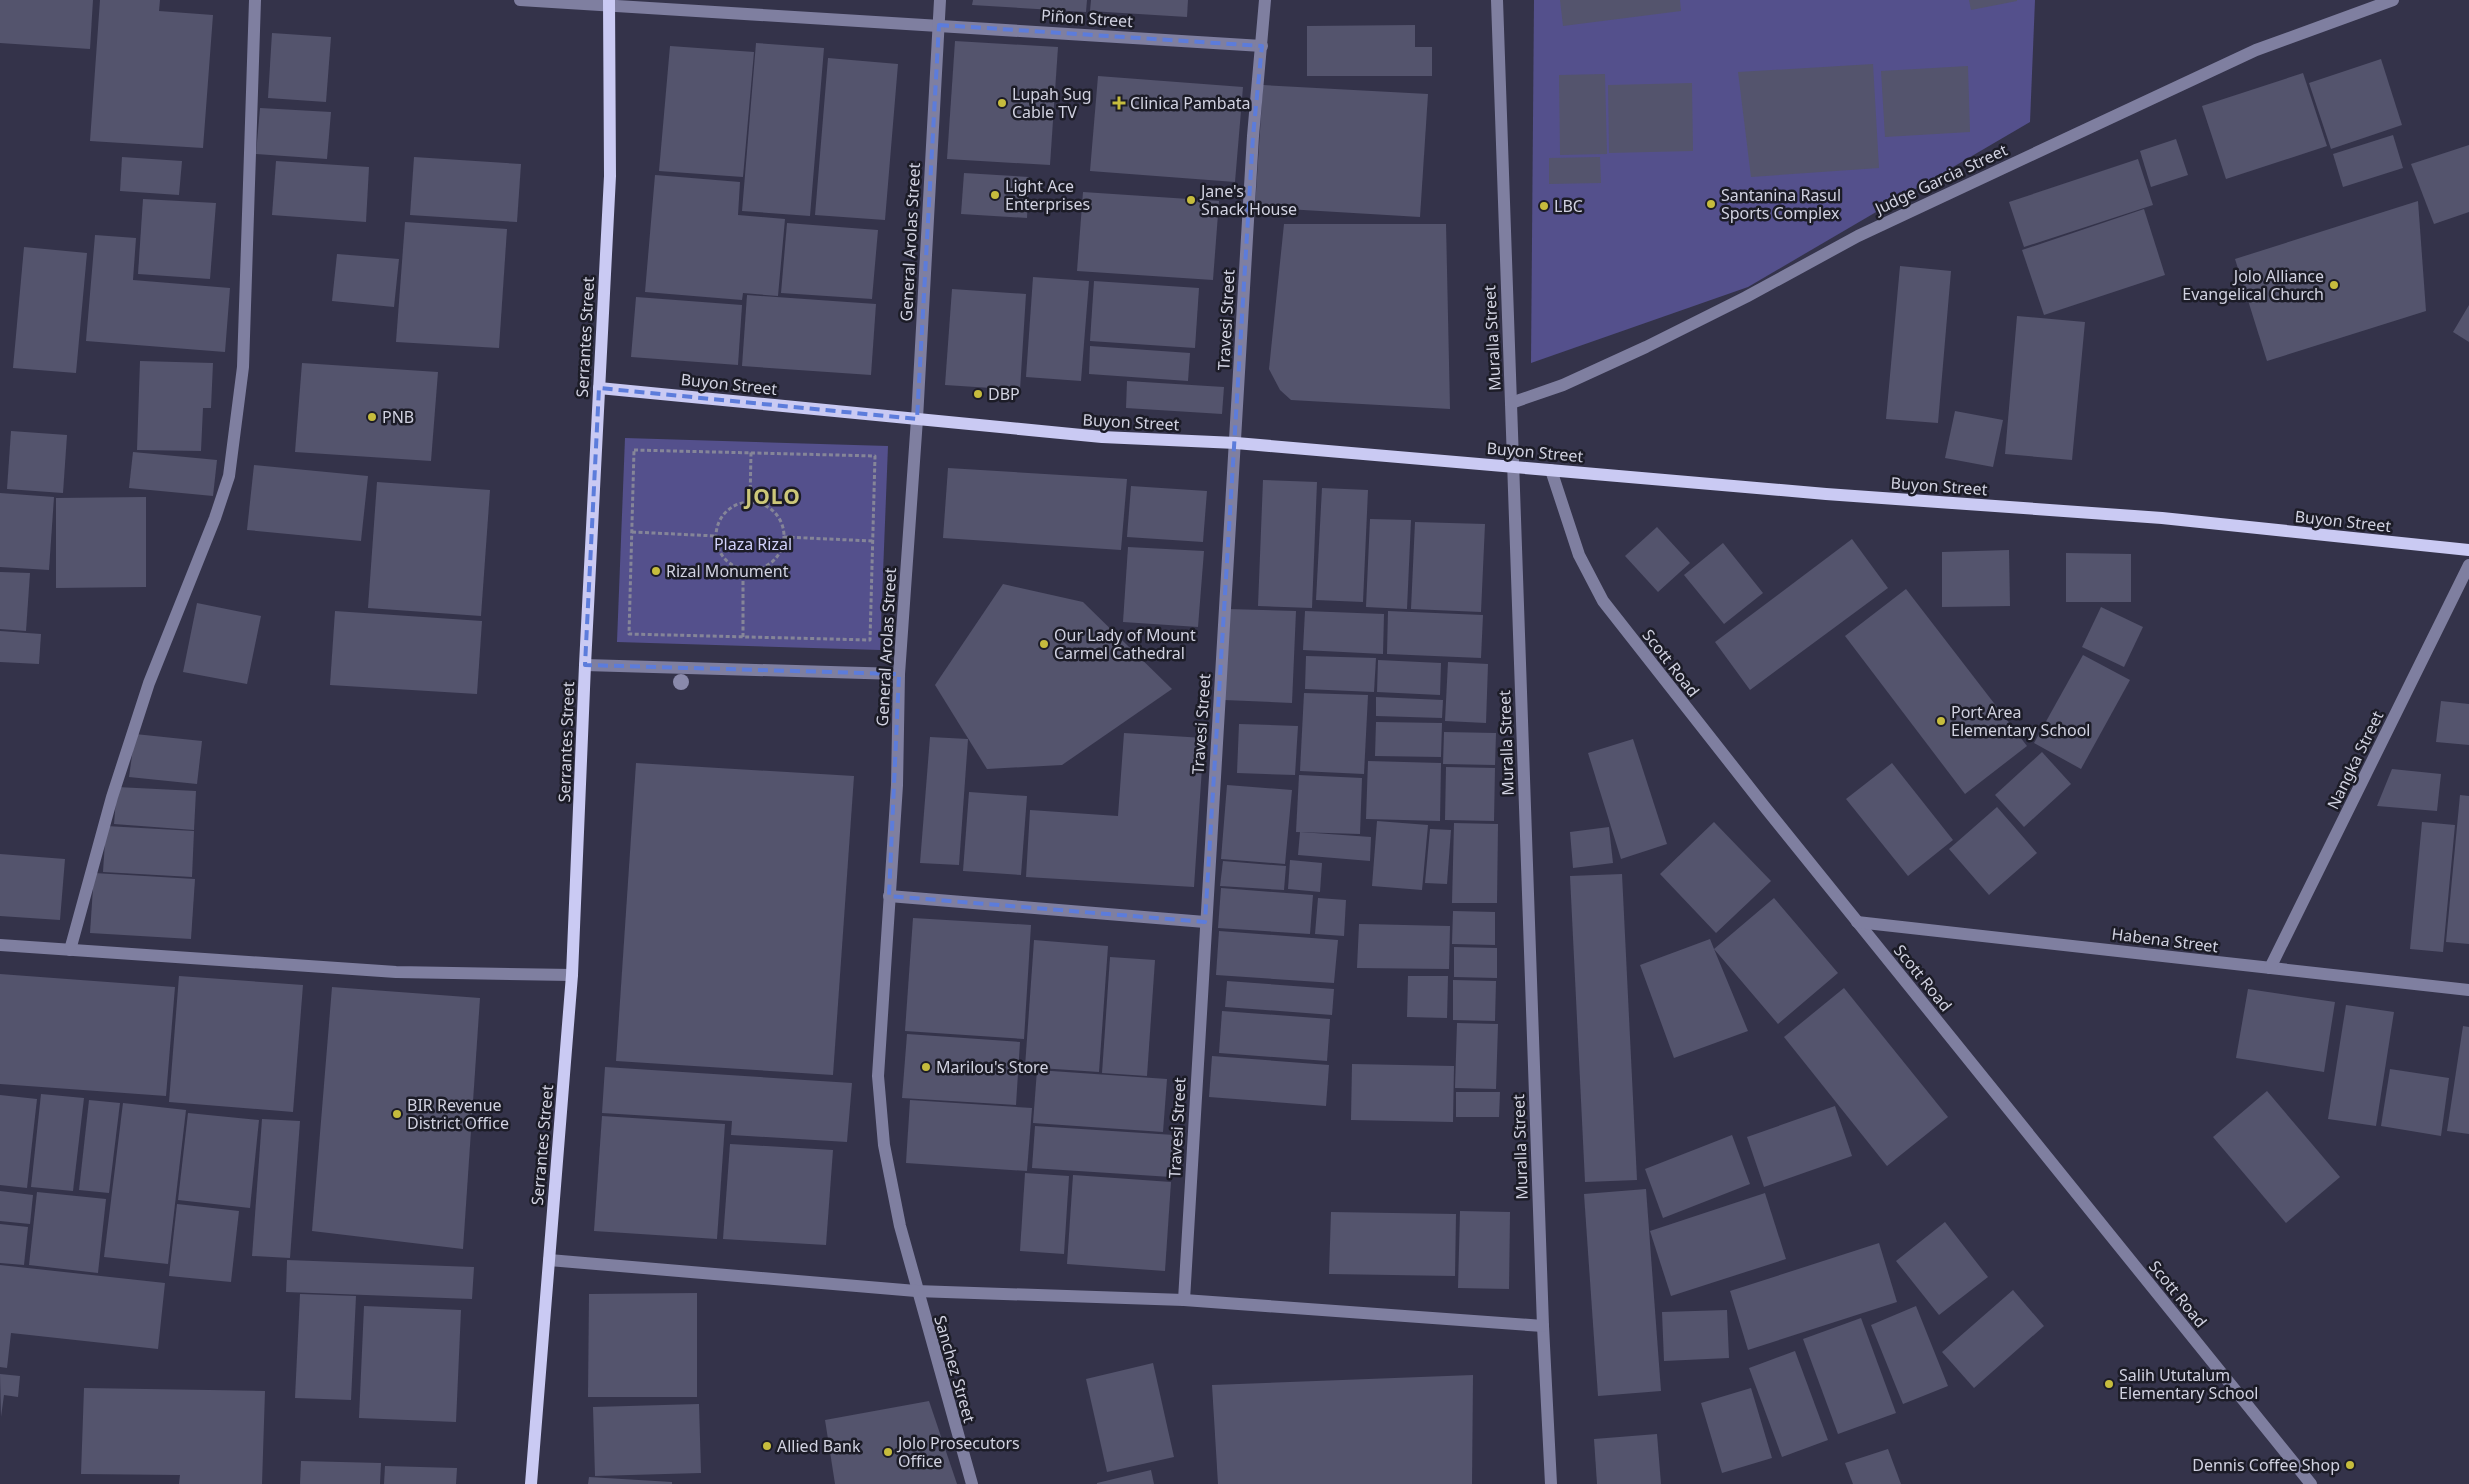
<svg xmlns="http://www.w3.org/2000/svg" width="2469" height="1484" font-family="'Noto Sans',sans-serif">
<rect width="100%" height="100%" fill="#34334a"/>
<!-- green -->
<g fill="#54508c">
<path d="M1534,0h501l-5,122 -282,165 -217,76z"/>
<path d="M625,438l263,8 -8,204 -263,-8z"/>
</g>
<!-- building -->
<g fill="#54546d">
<path d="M0,0h93l-3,49 -90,-6z"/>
<path d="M100,0h60l-1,11 54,4 -10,133 -113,-7z"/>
<path d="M973,0h114l-1,12 -114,-7z"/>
<path d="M1091,0h97l-1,17 -97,-6z"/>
<path d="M1560,0h120l1,11 -118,15z"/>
<path d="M1969,0h48v1l-46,9z"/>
<path d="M1415,25v22h17v29h-125v-50z"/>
<path d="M272,33l59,4 -5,65 -58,-4z"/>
<path d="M955,41l103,6 -8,118 -103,-6z"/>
<path d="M756,43l68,5 -14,168 -68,-5z"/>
<path d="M670,46l84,6 -11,125 -84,-6z"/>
<path d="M828,58l70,6 -13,156 -70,-5z"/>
<path d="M2381,59l21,66 -71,24 -22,-66z"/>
<path d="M1873,64l6,104 -128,9 -13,-105z"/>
<path d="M1968,66l2,66 -85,5 -4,-66z"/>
<path d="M2303,73l24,73 -101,33 -24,-73z"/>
<path d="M1605,74l2,80 -47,1 -1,-80z"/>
<path d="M1098,76l145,11 -8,95 -145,-11z"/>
<path d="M1692,83l1,68 -84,2 -1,-68z"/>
<path d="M1263,85l165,9 -8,123 -165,-10z"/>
<path d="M260,108l71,4 -4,47 -71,-5z"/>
<path d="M2393,135l10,33 -60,19 -10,-33z"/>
<path d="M2176,139l12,36 -37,12 -11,-36z"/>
<path d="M2469,145v67l-35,12 -23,-60z"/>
<path d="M122,157l60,4 -3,34 -59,-4z"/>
<path d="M414,157l107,7 -4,58 -107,-7z"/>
<path d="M1600,157l1,26 -52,1v-26z"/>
<path d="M2138,159l15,46 -129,42 -15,-45z"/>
<path d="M276,161l93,6 -3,55 -94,-7z"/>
<path d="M964,173l65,4 -2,41 -66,-4z"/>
<path d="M655,175l85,7 -2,33 47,4 -7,77 -35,-3 -1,7 -97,-8z"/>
<path d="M1083,192l136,9 -6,79 -136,-9z"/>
<path d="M143,199l73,4 -6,76 -72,-5z"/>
<path d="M2418,201l8,110 -159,50 -32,-102z"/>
<path d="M2144,209l21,66 -121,40 -22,-65z"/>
<path d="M405,222l102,7 -8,119 -103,-6z"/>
<path d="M787,223l91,7 -6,69 -91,-6z"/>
<path d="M1284,224h162l4,185 -159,-9 -11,-10 -11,-21z"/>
<path d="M95,235l41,3 -3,42 97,8 -5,64 -139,-11z"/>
<path d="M24,247l63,6 -11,120 -63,-5z"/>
<path d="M337,254l62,5 -5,48 -62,-6z"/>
<path d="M1900,266l51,5 -13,152 -52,-4z"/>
<path d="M1033,277l56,4 -8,100 -55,-4z"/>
<path d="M1094,281l105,7 -4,60 -105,-7z"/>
<path d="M952,289l74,5 -6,96 -75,-5z"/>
<path d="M747,295l129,9 -5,71 -129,-9z"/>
<path d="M636,297l106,8 -4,60 -107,-8z"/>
<path d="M2469,305v37l-16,-10z"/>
<path d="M2017,316l68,6 -13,138 -67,-6z"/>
<path d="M1090,346l100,7 -2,28 -99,-7z"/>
<path d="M140,361l73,2 -2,45h-8l-2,43 -64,-1z"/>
<path d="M302,363l136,9 -7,89 -136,-9z"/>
<path d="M1127,381l97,6 -2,27 -96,-6z"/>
<path d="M1955,411l48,9 -10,47 -48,-9z"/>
<path d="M11,431l56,4 -4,58 -56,-4z"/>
<path d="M133,452l84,8 -4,36 -84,-8z"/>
<path d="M254,465l114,11 -7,65 -114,-11z"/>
<path d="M948,468l179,11 -6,71 -178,-12z"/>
<path d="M1263,480l54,2 -5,126 -54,-2z"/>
<path d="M377,482l113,8 -9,126 -113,-8z"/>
<path d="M1131,486l76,5 -4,51 -76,-5z"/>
<path d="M1322,488l46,2 -5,112 -47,-2z"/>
<path d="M0,493l54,4 -5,73 -49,-3z"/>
<path d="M146,497v90l-90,1v-90z"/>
<path d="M1370,519l41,1 -4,89 -41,-2z"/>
<path d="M1415,522l70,2 -4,88 -70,-3z"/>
<path d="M1657,527l33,36 -32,29 -33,-36z"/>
<path d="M1852,539l36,49 -138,102 -35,-48z"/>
<path d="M1723,543l40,50 -39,31 -40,-49z"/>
<path d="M1128,547l76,4 -6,76 -75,-5z"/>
<path d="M2009,550l1,56 -68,1v-55z"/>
<path d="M2066,553l65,1v48h-65z"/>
<path d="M0,572l30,1 -4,58 -26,-2z"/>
<path d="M1003,584l80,18 89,87 -110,76 -75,4 -52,-84z"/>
<path d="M1906,589l121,157 -62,48 -120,-158z"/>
<path d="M197,603l64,13 -14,68 -64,-12z"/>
<path d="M2101,607l42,20 -19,40 -42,-20z"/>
<path d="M1227,609l69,2 -4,92 -68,-3z"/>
<path d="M335,611l147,10 -5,73 -147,-9z"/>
<path d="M1305,611l79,3 -1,40 -80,-4z"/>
<path d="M1388,611l95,4 -2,43 -94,-4z"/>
<path d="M0,631l41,3 -2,30 -39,-2z"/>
<path d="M2083,655l47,25 -49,89 -47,-26z"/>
<path d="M1306,656l70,2 -2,34 -69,-3z"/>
<path d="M1378,660l63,3 -1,32 -63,-3z"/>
<path d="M1448,662l40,2 -2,59 -41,-2z"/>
<path d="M1304,693l64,2 -4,79 -64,-3z"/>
<path d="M1376,697l67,3 -1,18 -66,-2z"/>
<path d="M2441,701l28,3v41l-33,-3z"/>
<path d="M1376,722l66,1 -1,34 -66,-1z"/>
<path d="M1239,724l59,2 -3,49 -58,-2z"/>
<path d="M1444,732l52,1 -1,32 -52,-1z"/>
<path d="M1124,733l80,5 -10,149 -168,-10 4,-67 88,6z"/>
<path d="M135,734l67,7 -5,43 -68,-7z"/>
<path d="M930,737l38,2 -9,126 -39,-2z"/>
<path d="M1633,739l34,105 -46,15 -33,-106z"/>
<path d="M2042,752l29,32 -47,43 -29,-32z"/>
<path d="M1368,761l73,2 -1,58 -74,-2z"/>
<path d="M636,763l218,13 -21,299 -217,-14z"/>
<path d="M1892,763l61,77 -45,36 -62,-77z"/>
<path d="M1446,767l49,1 -1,53 -49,-1z"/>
<path d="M2392,769l49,5 -4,37 -60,-5z"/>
<path d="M1299,775l63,3 -2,56 -64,-2z"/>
<path d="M1227,785l65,5 -7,74 -64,-5z"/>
<path d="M117,787l79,4 -2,39 -80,-6z"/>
<path d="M969,792l58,4 -6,79 -58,-4z"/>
<path d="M2460,795l9,1v148l-23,-2z"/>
<path d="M1997,807l40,46 -48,42 -40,-46z"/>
<path d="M1377,821l51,4 -6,65 -50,-4z"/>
<path d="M1714,822l57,59 -55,52 -56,-59z"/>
<path d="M2422,822l33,3 -12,127 -33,-3z"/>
<path d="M1454,823l44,1 -1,79h-45z"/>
<path d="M106,826l88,5 -2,46 -89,-5z"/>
<path d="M1609,827l4,36 -40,5 -3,-36z"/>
<path d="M1430,829l21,1 -4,54 -22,-1z"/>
<path d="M1300,832l71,5 -1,24 -72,-6z"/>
<path d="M0,854l65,5 -5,61 -60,-4z"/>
<path d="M1290,860l32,3 -2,29 -32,-3z"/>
<path d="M1223,861l63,5 -2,24 -64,-4z"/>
<path d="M94,873l101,6 -4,60 -101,-6z"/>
<path d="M1622,874l15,306 -52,2 -15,-306z"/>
<path d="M1221,888l92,7 -3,39 -92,-6z"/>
<path d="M1318,898l28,2 -2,36 -29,-2z"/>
<path d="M1774,898l64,75 -60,51 -64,-75 34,82 -74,27 -34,-93 70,-26 4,10z"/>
<path d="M1453,911l42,1v33l-43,-1z"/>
<path d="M913,918l118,7 -7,114 -119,-8z"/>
<path d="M1359,924l91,2 -1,43 -92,-1z"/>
<path d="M1219,931l119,9 -4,43 -118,-8z"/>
<path d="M1034,940l74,6 -9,126 -74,-5z"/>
<path d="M1454,947l43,1v30l-43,-1z"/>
<path d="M1110,957l45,3 -8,116 -45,-3z"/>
<path d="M0,974l175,13 -9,109 -166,-12z"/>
<path d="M179,976l124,9 -10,127 -124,-10z"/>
<path d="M1408,976h40l-1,42 -40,-1z"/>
<path d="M1453,980l43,1 -1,40 -42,-1z"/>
<path d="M1227,981l107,8 -2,26 -107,-8z"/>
<path d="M332,987l148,11 -17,251 -151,-18z"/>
<path d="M1844,988l104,129 -61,49 -103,-129z"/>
<path d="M2248,989l87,13 -11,70 -88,-14z"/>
<path d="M2346,1005l48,7 -18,114 -48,-7z"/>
<path d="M1222,1011l108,8 -3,42 -108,-8z"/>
<path d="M1457,1023l41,1 -2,65 -41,-1z"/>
<path d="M2463,1026l6,1v107l-22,-3z"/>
<path d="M907,1034l113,8 -4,63 -114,-7z"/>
<path d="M1212,1056l117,9 -3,41 -117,-9z"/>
<path d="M1352,1064l102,2 -1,56 -102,-2z"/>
<path d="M605,1067l247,16 -5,59 -116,-7 1,-14 -130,-8z"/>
<path d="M2390,1069l59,9 -8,58 -60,-10z"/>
<path d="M1037,1070l130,9 -4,53 -130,-9z"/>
<path d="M2267,1091l73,86 -54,46 -73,-86z"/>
<path d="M1456,1092h44l-1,25h-43z"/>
<path d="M41,1094l43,4 -11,93 -42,-4z"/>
<path d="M0,1095l37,4 -10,89 -27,-3z"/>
<path d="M89,1100l31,3 -11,90 -30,-3z"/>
<path d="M910,1100l122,8 -5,63 -121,-8z"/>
<path d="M123,1103l63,7 -18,154 -64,-7z"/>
<path d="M1835,1106l17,50 -88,31 -17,-50z"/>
<path d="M188,1113l71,7 -9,88 -72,-8z"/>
<path d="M602,1116l123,8 -8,115 -123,-8z"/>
<path d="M262,1119l38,2 -10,137 -38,-2z"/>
<path d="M1035,1126l139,9 -3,42 -139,-9z"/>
<path d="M1732,1135l18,49 -87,34 -18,-49z"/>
<path d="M730,1144l103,6 -7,95 -103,-6z"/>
<path d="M1025,1173l44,3 -5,78 -44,-3z"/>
<path d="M1073,1175l98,7 -6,89 -98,-7z"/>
<path d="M1646,1189l15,202 -63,5 -14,-202z"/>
<path d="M0,1191l33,4 -3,29 -30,-3z"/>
<path d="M37,1192l69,7 -8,74 -69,-8z"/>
<path d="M1765,1193l21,66 -115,37 -21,-65z"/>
<path d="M177,1204l62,7 -8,71 -62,-6z"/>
<path d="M1460,1211l50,1 -1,77 -51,-1z"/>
<path d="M1331,1212l125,2 -1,62 -126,-2z"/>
<path d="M1945,1222l43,55 -49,38 -43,-54z"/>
<path d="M0,1224l28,3 -4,38 -24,-2z"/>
<path d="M1879,1243l18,59 -149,48 -18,-59z"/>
<path d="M287,1260l187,7 -2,32 -186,-7z"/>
<path d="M0,1265l165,18 -7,66 -147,-16 -4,35 -7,-1z"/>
<path d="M2013,1290l31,36 -70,62 -32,-36z"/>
<path d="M697,1293v104h-109l1,-103z"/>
<path d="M300,1294l56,2 -5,104 -56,-2z"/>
<path d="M364,1306l97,4 -5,112 -97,-4z"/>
<path d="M1916,1306l32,80 -45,18 -32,-79z"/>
<path d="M1727,1310l2,48 -65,3 -2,-49z"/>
<path d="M1861,1318l35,95 -58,21 -35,-95z"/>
<path d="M1795,1351l33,89 -46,17 -33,-89z"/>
<path d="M1153,1363l21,94 -67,15 -21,-93z"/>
<path d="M0,1374l20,2 -2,21 -14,-2 -3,22z"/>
<path d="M1473,1375l-1,109h-254l-6,-99z"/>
<path d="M84,1388l181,3 -3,93h-83l1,-9 -99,-1z"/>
<path d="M1751,1388l21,70 -50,15 -21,-70z"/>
<path d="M929,1401l28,83h-122l-10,-64z"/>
<path d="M699,1404l2,69 -106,3 -2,-69z"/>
<path d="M1657,1434l4,50h-64l-3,-45z"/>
<path d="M1888,1449l13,35h-48l-8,-21z"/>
<path d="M301,1461l80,2 -1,21h-80z"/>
<path d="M385,1466l72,2 -1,16h-72z"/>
<path d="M1151,1470l3,14h-57v-1z"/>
<path d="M589,1477l83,5v2h-84z"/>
</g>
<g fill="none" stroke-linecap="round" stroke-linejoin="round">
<!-- path -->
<g stroke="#858598" stroke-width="3" stroke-dasharray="4 2.5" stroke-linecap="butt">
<path d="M634,450l241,6 -5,184 -241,-6z"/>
<path d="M750,502l1,-50"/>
<circle cx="750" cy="536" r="34"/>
<path d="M632,532l84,4"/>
<path d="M784,537l89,4"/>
<path d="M743,637v-67"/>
</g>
<!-- minor -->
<g stroke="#7f7fa0" stroke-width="12">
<path d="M520,0l742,46"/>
<path d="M940,0l-23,419 -18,255 -2,111 -19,291 6,69 16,81 72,258"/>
<path d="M1497,0l46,1326 8,158"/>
<path d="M1511,403l52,-18 83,-38 100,-50 112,-61 398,-186 137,-50"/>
<path d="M1551,470l28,85 24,46 161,205 547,678"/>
<path d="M585,665l314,9"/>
<path d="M889,896l316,26"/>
<path d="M1857,922l612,68"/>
<path d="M0,945l396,27 176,3"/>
<path d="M70,950l42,-153 37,-114 66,-165 14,-42 14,-109 12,-367"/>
<path d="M2270,968l199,-403"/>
<path d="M549,1260l367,31 268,9 359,26"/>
<path d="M1184,1300l69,-1164 12,-136"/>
</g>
<!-- major -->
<g stroke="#cacaf3" stroke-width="12">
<path d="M599,388l503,49 134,6 590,51 336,24 307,32"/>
<path d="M531,1484l41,-509 13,-310 25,-489 -1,-176"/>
</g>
</g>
<!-- trees -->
<circle fill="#8a8aab" cx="681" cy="682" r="8"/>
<!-- marked area -->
<path fill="none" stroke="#5c7cdb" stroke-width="4" stroke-dasharray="10 6" stroke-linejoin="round" d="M939,25l323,21 -9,90 -48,786 -316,-26 10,-222 -314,-9 14,-277 318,31z"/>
<!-- markers -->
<g fill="#c6bc3d" stroke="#1c1c27" stroke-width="2">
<circle cx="1002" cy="103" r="5"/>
<path d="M1116.5 95.5h5v5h5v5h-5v5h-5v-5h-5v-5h5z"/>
<circle cx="995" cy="195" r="5"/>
<circle cx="1191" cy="200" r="5"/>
<circle cx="1711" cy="204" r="5"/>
<circle cx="1544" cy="206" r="5"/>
<circle cx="2334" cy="285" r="5"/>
<circle cx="978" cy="394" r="5"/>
<circle cx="372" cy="417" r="5"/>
<circle cx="656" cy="571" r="5"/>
<circle cx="1044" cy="644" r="5"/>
<circle cx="1941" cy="721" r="5"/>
<circle cx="926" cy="1067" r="5"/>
<circle cx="397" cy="1114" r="5"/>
<circle cx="2109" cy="1384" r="5"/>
<circle cx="767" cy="1446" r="5"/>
<circle cx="888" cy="1452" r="5"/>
<circle cx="2350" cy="1465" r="5"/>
</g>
<g text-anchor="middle" stroke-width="5" stroke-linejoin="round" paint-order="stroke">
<!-- street labels -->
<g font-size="16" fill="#d1d2e1" stroke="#1c1c27">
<text transform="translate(1087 18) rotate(4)" y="6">Piñon Street</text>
<text transform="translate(1941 179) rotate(-25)" y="6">Judge Garcia Street</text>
<text transform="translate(910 242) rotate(-87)" y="6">General Arolas Street</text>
<text transform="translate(1226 320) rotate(-87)" y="6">Travesi Street</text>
<text transform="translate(585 337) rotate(-87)" y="6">Serrantes Street</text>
<text transform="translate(1492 338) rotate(-93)" y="6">Muralla Street</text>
<text transform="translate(729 384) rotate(6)" y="6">Buyon Street</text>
<text transform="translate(1131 422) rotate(3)" y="6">Buyon Street</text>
<text transform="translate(1535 452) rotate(5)" y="6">Buyon Street</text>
<text transform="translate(1939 486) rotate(4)" y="6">Buyon Street</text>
<text transform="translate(2343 521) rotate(6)" y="6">Buyon Street</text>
<text transform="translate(886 647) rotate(-87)" y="6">General Arolas Street</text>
<text transform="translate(1671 663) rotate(52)" y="6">Scott Road</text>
<text transform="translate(1201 724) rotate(-86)" y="6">Travesi Street</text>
<text transform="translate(566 742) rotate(-88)" y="6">Serrantes Street</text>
<text transform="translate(1506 743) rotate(-92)" y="6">Muralla Street</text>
<text transform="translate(2355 760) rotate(-64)" y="6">Nangka Street</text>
<text transform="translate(2165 940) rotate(7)" y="6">Habena Street</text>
<text transform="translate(1923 978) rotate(51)" y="6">Scott Road</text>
<text transform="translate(1177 1128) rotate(-87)" y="6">Travesi Street</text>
<text transform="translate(542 1145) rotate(-85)" y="6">Serrantes Street</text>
<text transform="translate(1520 1147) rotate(-92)" y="6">Muralla Street</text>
<text transform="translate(2178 1294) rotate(51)" y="6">Scott Road</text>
<text transform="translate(955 1369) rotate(74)" y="6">Sanchez Street</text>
</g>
<!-- poi labels -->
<g font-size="16" fill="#d1d2e1" stroke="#1c1c27" text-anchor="start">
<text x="1012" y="100">Lupah Sug<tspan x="1012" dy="18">Cable TV</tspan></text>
<text x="1130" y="109">Clinica Pambata</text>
<text x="1005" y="192">Light Ace<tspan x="1005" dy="18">Enterprises</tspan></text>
<text x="1201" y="197">Jane's<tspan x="1201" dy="18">Snack House</tspan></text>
<text x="1721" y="201">Santanina Rasul<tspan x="1721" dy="18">Sports Complex</tspan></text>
<text x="1554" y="212">LBC</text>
<text x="2324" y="282" text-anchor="end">Jolo Alliance<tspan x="2324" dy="18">Evangelical Church</tspan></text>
<text x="988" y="400">DBP</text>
<text x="382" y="423">PNB</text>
<text x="666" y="577">Rizal Monument</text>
<text x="1054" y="641">Our Lady of Mount<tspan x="1054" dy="18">Carmel Cathedral</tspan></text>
<text x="1951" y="718">Port Area<tspan x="1951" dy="18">Elementary School</tspan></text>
<text x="936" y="1073">Marilou's Store</text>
<text x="407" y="1111">BIR Revenue<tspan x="407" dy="18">District Office</tspan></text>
<text x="2119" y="1381">Salih Ututalum<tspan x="2119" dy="18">Elementary School</tspan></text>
<text x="898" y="1449">Jolo Prosecutors<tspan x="898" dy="18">Office</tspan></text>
<text x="777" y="1452">Allied Bank</text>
<text x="2340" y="1471" text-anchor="end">Dennis Coffee Shop</text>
</g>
<!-- park labels -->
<g font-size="16" fill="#d1d1fa" stroke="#1c1c27">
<text x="753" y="550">Plaza Rizal</text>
</g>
<!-- district labels -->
<g font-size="21" font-weight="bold" letter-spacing="1" fill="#ccc779" stroke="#1c1c27">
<text x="773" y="504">JOLO</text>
</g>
</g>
</svg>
